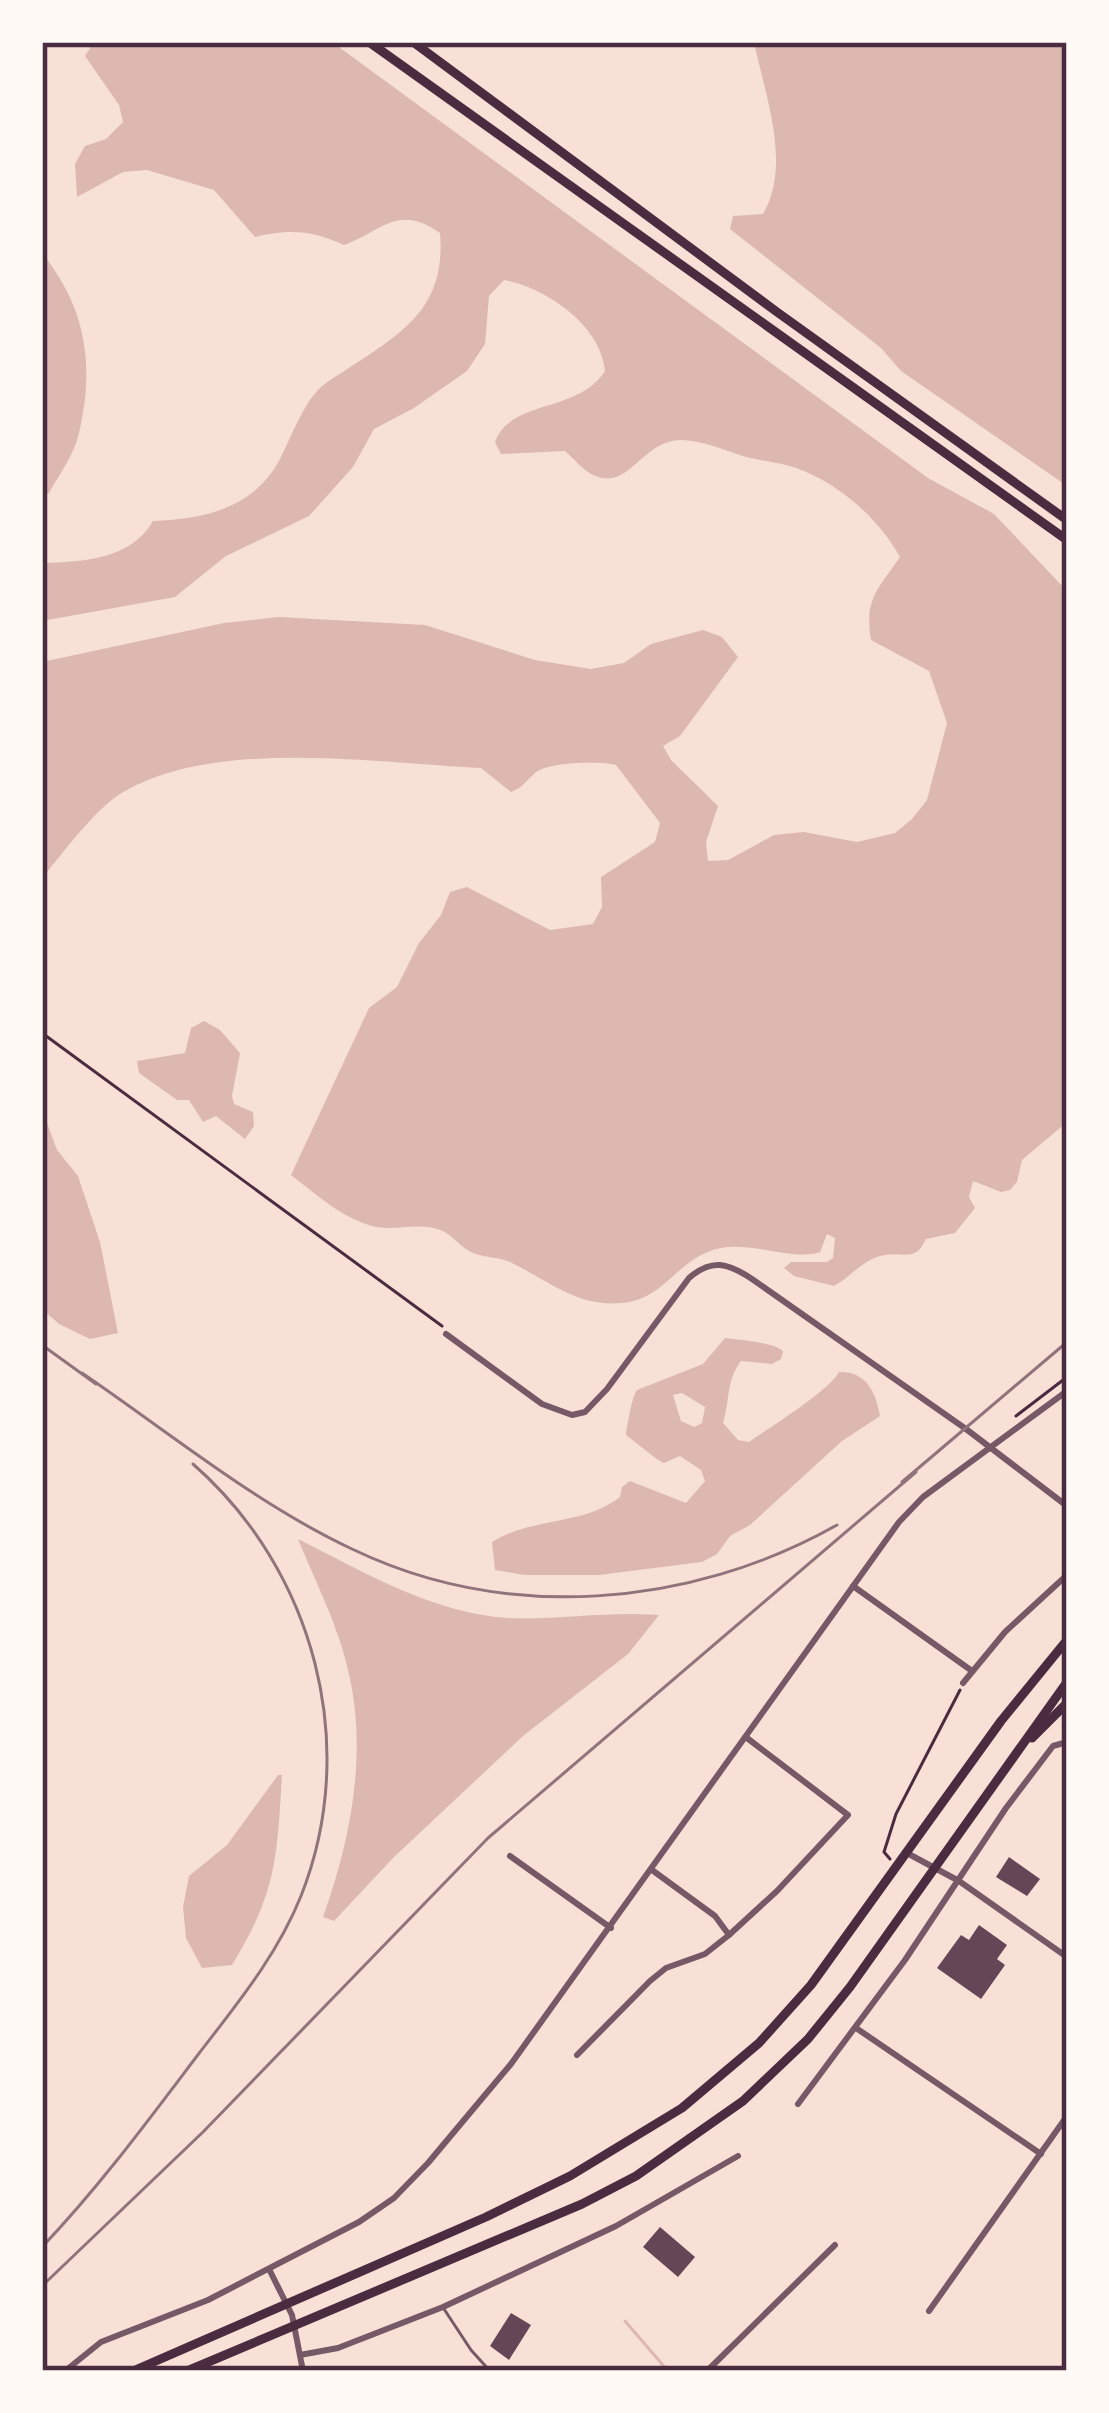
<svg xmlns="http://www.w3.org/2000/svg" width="1109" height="2413" font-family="'Noto Sans',sans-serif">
<rect width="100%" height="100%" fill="#f7e1d7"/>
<!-- water -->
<g fill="#dcb8b0" fill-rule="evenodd">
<path d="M94,42h238l596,436 66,36 73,77v531l-45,38 -5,22 -7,8 -9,2 -28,-11 -4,16 6,11 -20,25 -29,6c-10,23 -22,13 -41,16 -21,3 -34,22 -51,31l-40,-10 -10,-8 7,-6h36l6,-4 2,-20 -8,-4 -7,18c-27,9 -67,-10 -99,-4 -43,8 -55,52 -100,55 -44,4 -72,-22 -109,-40 -13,-7 -28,-4 -43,-12 -11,-6 -17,-17 -29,-21 -22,-8 -42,1 -63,-3 -32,-6 -61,-33 -86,-52l78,-167 28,-21 22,-44 22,-28 9,-23 17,-5 83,43 43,-6 9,-17 -1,-30 54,-35 5,-19 -44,-58c-17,-4 -68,-3 -81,8 -10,8 -11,14 -24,19l-30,-24c-106,-5 -263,-30 -356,23 -29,16 -61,61 -83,87v-216l182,-39 55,-6 146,8 110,35 56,9 33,-6 27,-19 52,-14 19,7 16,20 -58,79 -17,10 8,14 47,46 -12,36 2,19 20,-1 46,-25 30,-3 53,10 38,-9 17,-14 15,-19 20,-77 -18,-52 -58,-31c-7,-41 7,-51 29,-83 -20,-36 -56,-69 -94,-85 -19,-9 -42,-10 -63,-16 -19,-6 -42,-16 -62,-16 -41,1 -51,52 -88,35 -9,-4 -20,-17 -28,-24l-64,3 -6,-12c15,-43 84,-29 110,-71 -4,-46 -59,-83 -101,-91l-15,16 -4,48 -18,27 -53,37 -40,21 -21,38 -44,49 -83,40 -51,41 -133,24v-58c42,-1 89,-4 111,-42 51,-2 99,-12 126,-60 12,-23 22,-53 40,-72 8,-8 21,-15 30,-21 55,-36 97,-61 91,-135 -42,-30 -58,-2 -96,12 -33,-15 -54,-16 -89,-8l-41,-47 -67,-20 -24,2 -46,25 -2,-33 10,-18 21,-7 17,-17 -4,-17 -34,-49z"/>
<path d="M754,42h313v444l-166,-115 -20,-23 -151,-119 3,-13 30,-2c29,-49 2,-119 -9,-172z"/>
<path d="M42,253c44,55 53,111 37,180 -4,20 -20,42 -30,60l-7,5z"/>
<path d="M204,1021l16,9 20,23 -8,43 2,8 19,8 1,14 -9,13 -29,-23 -13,6 -14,-22h-12l-38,-27 -2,-12 48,-8 6,-25z"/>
<path d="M42,1109l15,41 21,26 22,66 18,91 -28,6 -31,-15 -17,-15z"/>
<path d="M725,1338c15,2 47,4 58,13l-2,8 -9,5 -31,-3c-15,20 -11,39 -18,62l15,17 11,2c20,-14 81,-52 90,-70 27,-1 37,20 41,44l-38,25 -92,84 -20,11 -13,18 -15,8 -103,13h-74l-30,-5 -3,-28c39,-25 91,-16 128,-45l2,-10 8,-6 56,22 19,-22 -4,-11 -21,-14 -16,7 -6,-3 -32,-25c1,-9 6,-39 11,-45l66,-26zM682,1393l23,14 -3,16 -8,4 -13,-6 -8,-26z"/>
<path d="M298,1539c66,33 134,74 210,79 50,2 100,-7 151,-3l-31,39 -105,82 -129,121 -60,64 -11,-4c28,-78 45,-165 25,-247 -10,-45 -33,-89 -50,-131z"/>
<path d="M278,1775h4c-5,82 -5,117 -50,190l-30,3 -16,-30 -3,-31 6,-31 38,-31z"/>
</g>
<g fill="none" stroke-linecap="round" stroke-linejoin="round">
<!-- stream -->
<path stroke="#dcb8b0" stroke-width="3" d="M625,2321l43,50"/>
</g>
<!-- building -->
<g fill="#644757">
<path d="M1009,1857l31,22 -13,17 -31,-19z"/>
<path d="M979,1925l28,20 -10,14 8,6 -24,34 -44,-31 24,-33 8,5z"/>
<path d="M660,2227l35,30 -17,20 -35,-30z"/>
<path d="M511,2313l20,12 -22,35 -19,-14z"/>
</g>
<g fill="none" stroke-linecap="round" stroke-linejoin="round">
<!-- path -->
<g stroke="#4a2c40" stroke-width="3">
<path d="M42,1033l400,293"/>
<path d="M1016,1416l51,-39"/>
<path d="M890,1859l-6,-7 12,-38 64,-124"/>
</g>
<!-- service -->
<path stroke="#755966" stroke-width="3" d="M444,2309l27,41 19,21"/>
<!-- minor -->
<g stroke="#755966" stroke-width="6">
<path d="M446,1334l96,70 30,11 13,-3 22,-23 82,-111c23,-20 39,-15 63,1l214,150 101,77"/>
<path d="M853,1586l119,85"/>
<path d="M963,1683l42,-51 62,-57"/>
<path d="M905,1852l54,29 108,76"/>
<path d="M510,1856l101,72"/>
<path d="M652,1870l63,46 14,19"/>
<path d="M856,2028l185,126"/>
<path d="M577,2055l73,-74 16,-13 39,-14 24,-19 48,-44 71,-76 -101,-77"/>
<path d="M798,2104l107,-144 101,-152 47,-62 14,-4"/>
<path d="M269,2269l23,46 11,56"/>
<path d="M929,2311l138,-195"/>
<path d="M300,2355l38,-7 105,-41 173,-81 122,-70"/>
<path d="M710,2368l125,-123"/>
<path d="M65,2371l36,-29 107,-42 151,-78 35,-24 34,-35 83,-99 388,-542 24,-25 144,-106"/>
</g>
<!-- primary -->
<g stroke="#4a2c40" stroke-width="9">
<path d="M369,42l698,498"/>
<path d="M413,42l364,270 290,208"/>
<path d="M1032,1738l35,-35"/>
<path d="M133,2371l353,-154 84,-41 112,-68 77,-65 52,-58 190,-264 66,-81"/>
<path d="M187,2371l395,-167 54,-28 107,-75 65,-62 42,-52 217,-305"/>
</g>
<!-- rail -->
<g stroke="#8f747c" stroke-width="3">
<path d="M42,1345l54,39"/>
<path d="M82,1373c88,60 174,131 270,176 154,74 338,59 485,-24"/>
<path d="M902,1482l165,-140"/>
<path d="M42,2247c57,-60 105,-125 155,-191 39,-51 80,-100 104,-160 60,-151 13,-326 -108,-432"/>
<path d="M42,2286l161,-154 285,-294 428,-366"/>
</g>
</g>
<!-- border -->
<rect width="1109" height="2413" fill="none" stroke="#fffaf5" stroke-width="90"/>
<rect x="45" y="45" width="1019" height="2323" fill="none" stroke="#4a2c40" stroke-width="4.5"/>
</svg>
